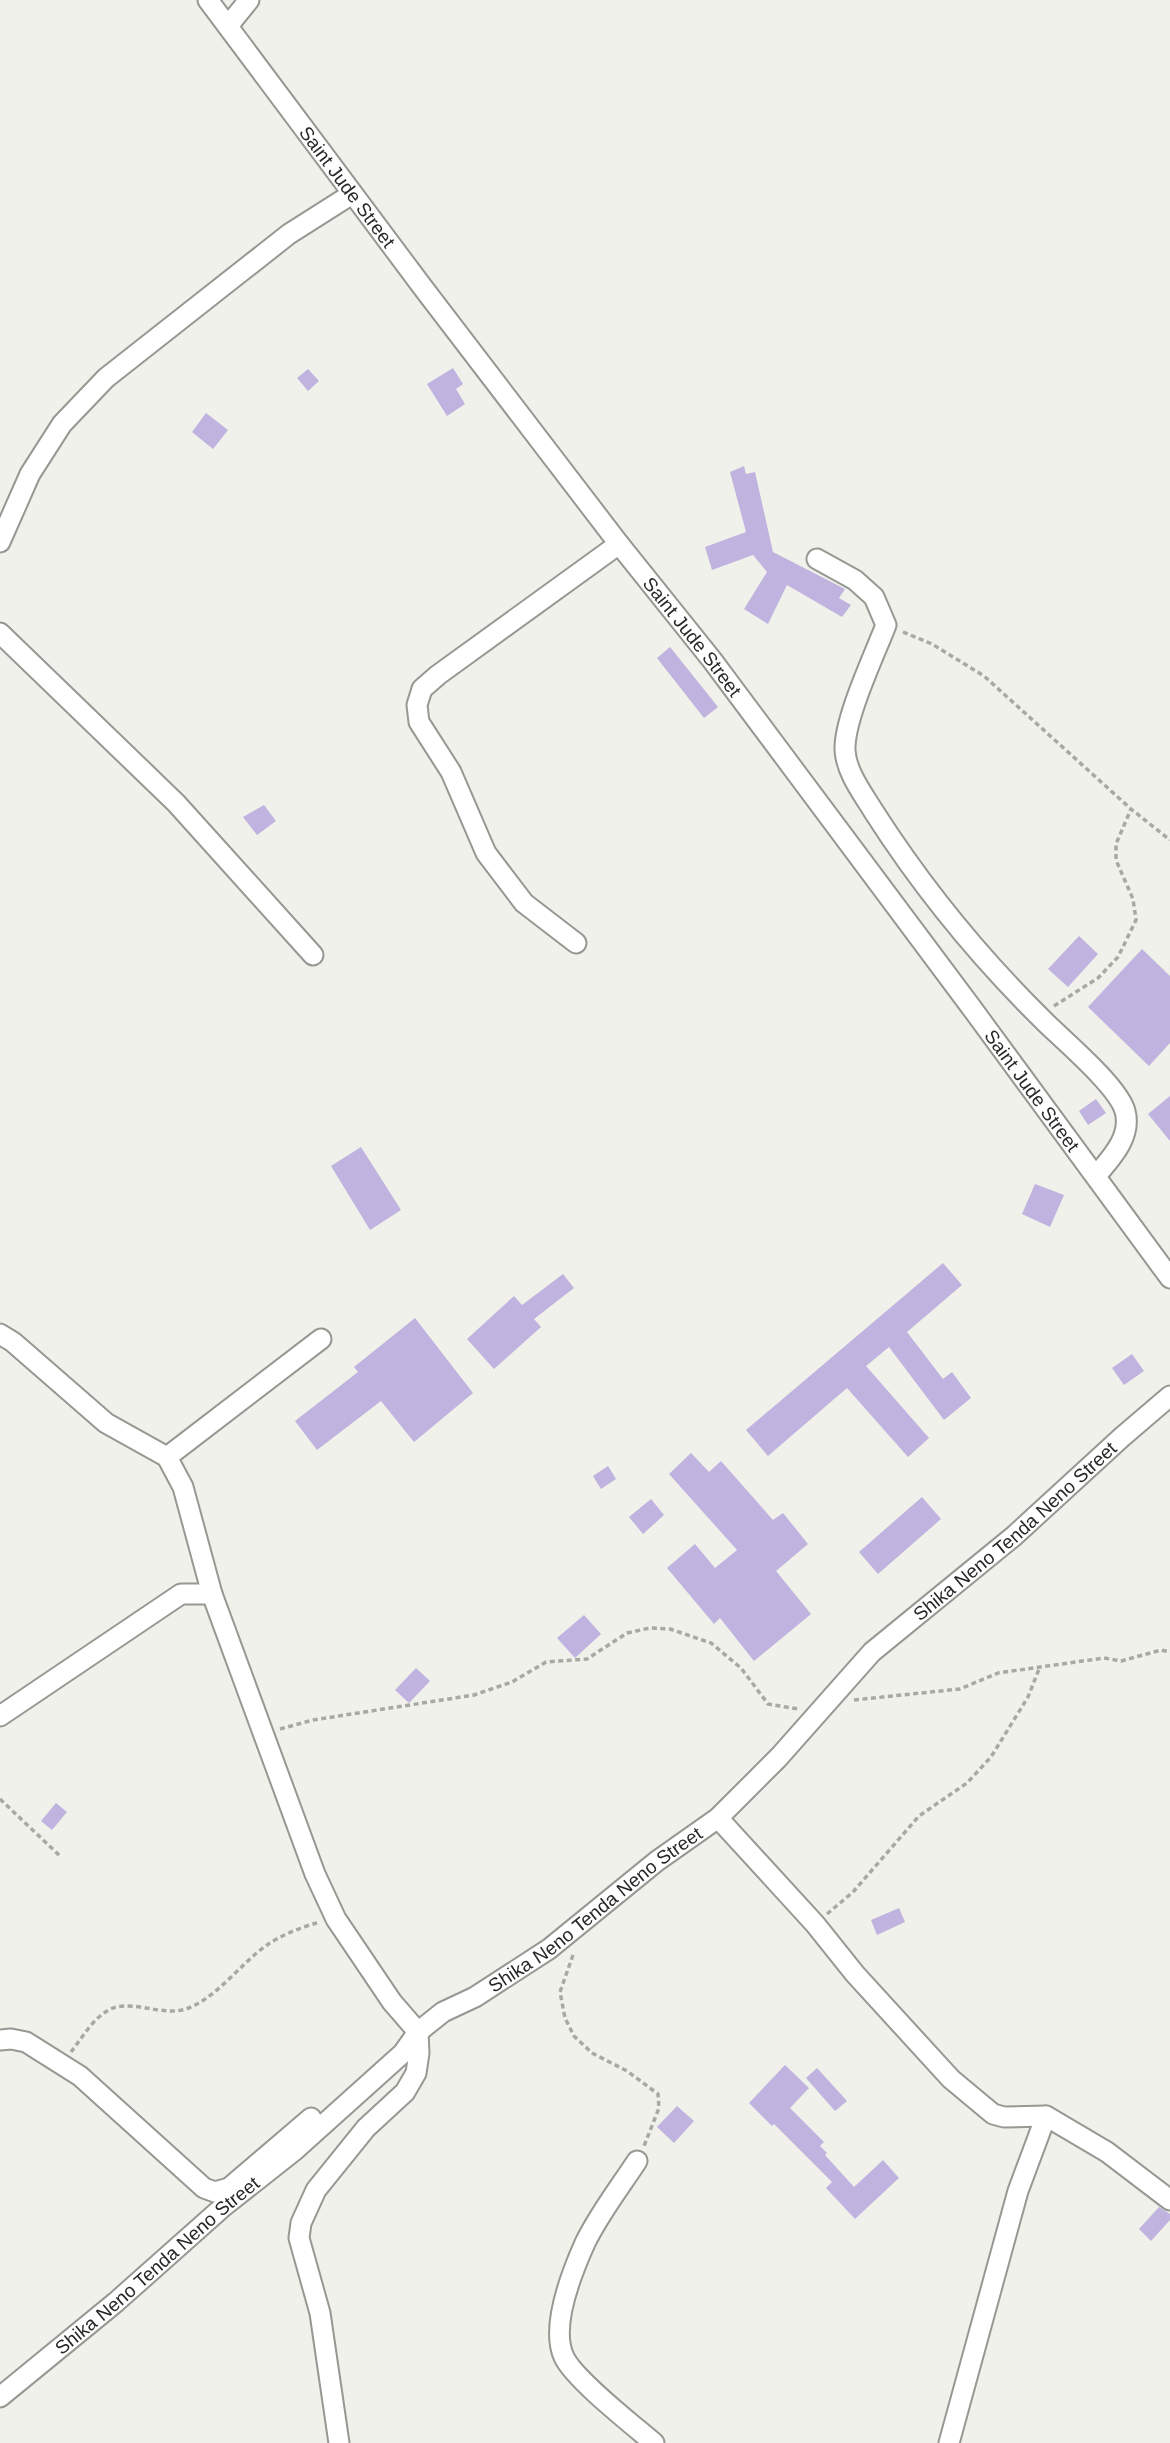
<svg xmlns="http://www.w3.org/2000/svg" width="1170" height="2443" font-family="Arial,sans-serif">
<rect width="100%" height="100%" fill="#eff1ea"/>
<!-- building -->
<g fill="#c0b3df">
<path d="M453,368l10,16 -7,5 9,15 -18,12 -20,-32z"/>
<path d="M308,369l11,12 -11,10 -11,-13z"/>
<path d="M206,413l22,17 -15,19 -21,-17z"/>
<path d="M744,466l2,8 9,-2 18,80 72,37 -6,9 12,7 -9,12 -55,-32 -19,39 -24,-15 23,-37 -14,-17 -41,15 -7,-23 41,-15 -16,-60z"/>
<path d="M670,647l48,60 -14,11 -47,-60z"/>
<path d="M264,805l12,16 -19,14 -14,-18z"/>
<path d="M1079,936l19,18 -30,33 -20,-18z"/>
<path d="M1142,949l28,27v67l-21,23 -61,-59z"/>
<path d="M1170,1096v45l-22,-27z"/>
<path d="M1096,1099l10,14 -18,12 -9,-14z"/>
<path d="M361,1147l40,63 -31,20 -39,-64z"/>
<path d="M1035,1184l29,11 -14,32 -28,-13z"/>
<path d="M943,1263l19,22 -55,47 36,47 9,-7 19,26 -27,22 -55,-73 -23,19 63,72 -21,19 -61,-69 -79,68 -22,-26z"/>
<path d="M563,1274l11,14 -40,31 7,8 -47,42 -27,-30 47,-43 8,9z"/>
<path d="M415,1318l58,75 -59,49 -33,-41 -64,49 -22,-29 63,-49 -4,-5z"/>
<path d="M1132,1354l12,17 -20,14 -12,-17z"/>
<path d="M691,1453l18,19 12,-11 52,59 10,-7 25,31 -32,27 35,43 -57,47 -34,-43 -6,6 -47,-56 28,-24 20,24 22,-18 -68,-76z"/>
<path d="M608,1466l8,13 -15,10 -8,-13z"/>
<path d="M922,1497l19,22 -63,55 -19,-22z"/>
<path d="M651,1499l13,16 -21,19 -14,-17z"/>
<path d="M584,1615l17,19 -26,24 -18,-20z"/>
<path d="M416,1668l14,13 -21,22 -14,-13z"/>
<path d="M56,1803l11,9 -15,18 -11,-9z"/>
<path d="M899,1908l6,14 -28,13 -6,-15z"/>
<path d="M785,2065l24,23 -19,20 34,34 -4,4 7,7 -2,2 29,32 29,-27 16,18 -44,41 -29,-31 6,-6 -58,-58 -2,2 -23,-23z"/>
<path d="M817,2068l30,33 -12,10 -29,-33z"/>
<path d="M677,2106l17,15 -20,22 -17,-16z"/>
<path d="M1159,2207l11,7v6l-19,21 -12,-12z"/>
</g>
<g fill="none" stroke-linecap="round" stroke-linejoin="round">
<!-- minor casing -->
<g stroke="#969892" stroke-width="23">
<g id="minor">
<path id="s1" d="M208,0l216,289 195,255 93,116 259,347 199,271"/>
<path d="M228,26l21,-26"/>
<path d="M0,542l30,-68 32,-50 44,-46 183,-144 63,-40"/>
<path d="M817,559l38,21 19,17 12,28c-12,31 -42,94 -41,125 1,22 18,44 29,62 48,75 106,146 170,209 20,20 74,65 81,90 7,26 -14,47 -29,65"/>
<path d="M0,633l176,170 137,152"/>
<path d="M576,943l-52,-40 -38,-50 -35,-81 -32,-50 -2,-17 5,-16 16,-14 181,-131"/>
<path d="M0,1334l13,8 93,81 61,34 16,30 29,107 103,280 21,45 56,83 26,30 1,21 -3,20 -11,19 -39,36 -50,62 -15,33 -2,15 21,75 19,130"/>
<path d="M167,1457l154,-118"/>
<path d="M0,1716l181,-122h31"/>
<path d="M718,1818l97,106 40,50 96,105 42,35 11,3 42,-1 61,36 63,48"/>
<path d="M0,2040l11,-1 15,3 54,34 124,112 11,4 14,-4 82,-70"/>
<path d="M637,2161c-17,26 -38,53 -52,82 -13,29 -35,84 -21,114 10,22 69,68 90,86"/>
<path id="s2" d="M0,2397l116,-95 108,-96 71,-56 108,-97 15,-21 25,-20 32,-15 74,-48 108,-88 61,-43 61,-61 93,-105 142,-116 108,-99 48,-41"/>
<path d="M949,2443l69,-252 28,-75"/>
</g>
</g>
<!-- path -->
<g stroke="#a7a9a3" stroke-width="3.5" stroke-dasharray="5 3.5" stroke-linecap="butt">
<path d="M903,632l29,12 52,32 147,133 39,31"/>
<path d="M1054,1006l44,-28 20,-21 18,-37 -3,-21 -17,-39v-16l15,-35"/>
<path d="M854,1700l106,-11 38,-16 106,-15 17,3 40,-11 9,2"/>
<path d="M280,1729l33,-9 161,-25 38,-13 34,-20 41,-3 40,-26 23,-5 20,1 41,14 30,25 27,36 30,5"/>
<path d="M0,1799l60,57"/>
<path d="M827,1914l26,-22 66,-76 48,-33 24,-26 37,-60 11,-28"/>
<path d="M573,1955l-13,37 5,26 9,18 18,17 35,18 31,23 1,14 -15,38"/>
<path d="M71,2052c11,-14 21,-32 36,-41 21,-14 53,6 79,-2 31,-11 55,-46 81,-64 13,-9 34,-18 50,-22"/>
</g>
<!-- minor -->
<use href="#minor" stroke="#fff" stroke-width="19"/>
</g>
<g text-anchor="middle" stroke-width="5" stroke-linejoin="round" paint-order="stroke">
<!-- street labels -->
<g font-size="19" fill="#282926" stroke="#fcfef8">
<text dy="7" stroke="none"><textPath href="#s1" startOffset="233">Saint Jude Street</textPath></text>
<text dy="7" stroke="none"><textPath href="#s1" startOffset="800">Saint Jude Street</textPath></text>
<text dy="7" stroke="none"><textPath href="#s1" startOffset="1367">Saint Jude Street</textPath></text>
<text dy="7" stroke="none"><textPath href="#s2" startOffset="1339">Shika Neno Tenda Neno Street</textPath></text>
<text dy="7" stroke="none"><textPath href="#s2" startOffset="772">Shika Neno Tenda Neno Street</textPath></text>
<text dy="7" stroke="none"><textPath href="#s2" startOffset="205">Shika Neno Tenda Neno Street</textPath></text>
</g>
</g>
</svg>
